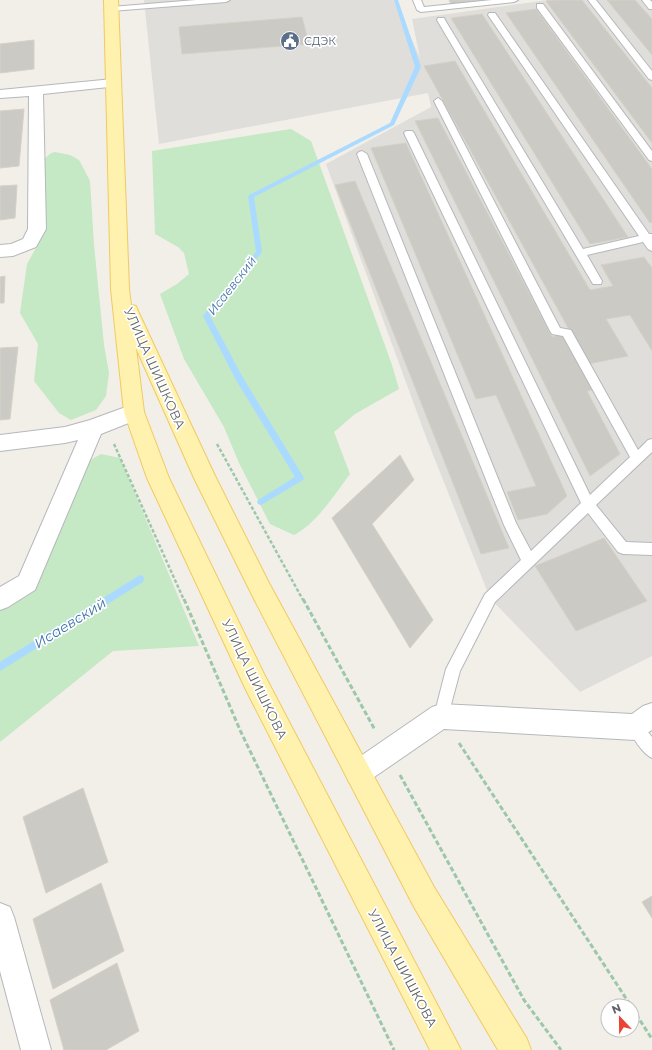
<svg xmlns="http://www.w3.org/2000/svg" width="652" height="1050" font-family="Montserrat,sans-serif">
<rect width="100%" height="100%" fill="#f1efe8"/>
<!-- industrial -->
<path fill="#e0deda" d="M144,0h250l26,58 -8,-39 136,-19h104v656l-72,36 -90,-94 -64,-161 -100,-273 105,-57 -3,-14 -269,51z"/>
<!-- green -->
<g fill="#c5e8c5">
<path d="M291,129l20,12 81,224 7,24 -44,25 -21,18 16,42c-15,20 -34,50 -56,61l-24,-11 -31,-61 -15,-36 -40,-68 -24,-65 17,-10 12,-10 -5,-21 -6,-6 -23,-13 -3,-83z"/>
<path d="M55,152l15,3 9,5 11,21 4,64 10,100 5,28 -3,23 -10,14 -25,10 -12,-7 -25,-32 4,-37 -18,-31 7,-49 10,-18 4,-17v-67l10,-9z"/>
<path d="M101,454l19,4 79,188 -86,5 -113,91v-132l10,-6 75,-141z"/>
</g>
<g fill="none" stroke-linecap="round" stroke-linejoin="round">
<!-- stream -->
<g fill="#aadaff" fill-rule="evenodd">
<path d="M394,0h4l23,67 -27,58 -140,72 8,55 -52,64 32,60 62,102 -1,2 -42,25 -3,-1 -1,-2 1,-2 37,-23 -59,-97 -33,-64 53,-64 -8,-56 1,-1 141,-72 25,-56z"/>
<path d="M140,575l3,1 1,3 -1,3 -143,89v-9z"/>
</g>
</g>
<!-- building -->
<g fill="#cccac5" stroke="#d6d1c6">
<path d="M449,0h43l-41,4z"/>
<path d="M555,0h27l70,88v55l-106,-142z"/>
<path d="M607,0h28l17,19v36z"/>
<path d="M536,9l116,160v53l-2,1 -144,-210z"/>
<path d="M482,14l146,223 -38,7 -139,-226z"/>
<path d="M302,17l7,27 -127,10 -3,-27z"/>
<path d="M34,40v29l-34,4v-29z"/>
<path d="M455,61l135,229 23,-4 -12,-21 43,-8 8,11v83l-22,-36 -24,4 22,37 -40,8 -164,-298z"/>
<path d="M24,109l-5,57 -19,2v-57z"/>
<path d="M438,118l114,219 13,-3 30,56 -8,1 33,63 -30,22 -175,-355z"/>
<path d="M406,143l161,353 -20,18 -29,6 -11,-28 29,-6 -40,-91 -20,4 -105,-251z"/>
<path d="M355,181l154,367 -28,6 -146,-369z"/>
<path d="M17,185l-2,33 -15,2v-34z"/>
<path d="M5,276l-1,27h-4v-26z"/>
<path d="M18,347l-8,72 -10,1v-72z"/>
<path d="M400,455l14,25 -42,44 61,96 -23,28 -78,-130z"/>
<path d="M604,538l43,63 -71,30 -41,-65z"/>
<path d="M83,788l25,74 -62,31 -23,-76z"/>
<path d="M101,883l23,68 -71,38 -20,-70z"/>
<path d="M652,896v22l-10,-16z"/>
<path d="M117,963l22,68 -33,19h-42l-14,-50z"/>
</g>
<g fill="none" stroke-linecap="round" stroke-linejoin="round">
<!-- service casing -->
<g stroke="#b5b8bc" stroke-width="2">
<g id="service">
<path d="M196,0h34l-4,2 -115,9 -4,-2 4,-2z"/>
<path d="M413,0h8l3,7 68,-7h26l-4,2 -93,10 -4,-2z"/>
<path d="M588,0h8l56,71v9l-3,-1z"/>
<path d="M642,0h8l2,2v7h-3z"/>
<path d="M537,4h6l109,147v10l-3,-1 -112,-152z"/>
<path d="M489,13h6l154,221h3v17l-4,-2 -5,-7 -56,13 15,26 -1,3h-8l-156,-264 1,-2h6l1,2 138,229 56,-13 -151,-221z"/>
<path d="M438,98l4,3 118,227 11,2 67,120 10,-10 4,-1v13l-56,53 30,37 26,1v12l-29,-1 -5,-2 -30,-39 -93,89 -35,69 -12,45 -2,5 -5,2 -5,-2 -2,-5 12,-47 39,-75 36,-34 -17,-35 -147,-371 2,-2 3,-1 5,3 149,369 15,28 50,-48 -177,-370 2,-2h6l2,2 176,362 40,-38 -67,-121 -11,-2 -2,-3 -116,-230z"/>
<path d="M635,720l5,2 12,15v21c-10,-5 -20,-21 -24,-31l2,-5z"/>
</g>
</g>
<!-- minor casing -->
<g stroke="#b5b8bc" stroke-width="2">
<g id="minor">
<path d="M113,79l5,1 2,3 -2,3 -75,8 3,135 -10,18 -23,9 -13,1v-12l11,-1 12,-5 5,-10 1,-133 -29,2v-8z"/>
<path d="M134,404l7,2 3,6 -3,6 -40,16 -66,156 -27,17 -8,3v-23l19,-11 59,-136 -13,3 -65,8v-16l65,-8 25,-7z"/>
<path d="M652,703v27l-17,10 -191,-11 -77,53 -9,4 -9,-4 -4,-9 4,-9 83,-57 9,-3 191,10 11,-8z"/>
<path d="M0,903l10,4 4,10 37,133h-30l-21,-79z"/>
</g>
</g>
<!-- primary casing -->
<g stroke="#f2c960" stroke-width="2">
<path id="primary" d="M104,0h14l11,289 2,16 5,1 2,5 77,165 54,107 165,304 93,152 4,11h-33l-84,-143 -161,-310 -59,-119 -58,-130 8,64 25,66 95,196 197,376h-31l-184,-360 -99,-212 -23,-66 -13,-123z"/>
</g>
<!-- path-far1 -->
<g stroke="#9cc7a9" stroke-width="2.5" stroke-dasharray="3.5 2" stroke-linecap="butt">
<path d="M114,444l70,156"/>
<path d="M217,444l86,156"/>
</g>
<!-- path -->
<g stroke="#9cc7a9" stroke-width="3" stroke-dasharray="5 2.5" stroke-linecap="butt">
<path d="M184,599l56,131 154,320"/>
<path d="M303,599l72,131"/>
<path d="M459,743l172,263"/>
<path d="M400,775l124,225 37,50"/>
<path d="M632,1008l20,31"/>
</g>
<!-- service -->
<use href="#service" fill="#fff" fill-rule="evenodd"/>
<!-- minor -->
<use href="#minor" fill="#fff" fill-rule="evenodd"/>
<!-- primary -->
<use href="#primary" fill="#fff2af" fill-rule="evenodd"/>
</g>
<!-- icons -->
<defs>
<g id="civic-disc" transform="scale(1)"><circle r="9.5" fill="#5c6f8a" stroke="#fff"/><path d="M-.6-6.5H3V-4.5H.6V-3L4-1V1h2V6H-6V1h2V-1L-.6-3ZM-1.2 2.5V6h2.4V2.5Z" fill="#fff"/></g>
</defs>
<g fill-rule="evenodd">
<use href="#civic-disc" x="290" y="41"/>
</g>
<g text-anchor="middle" stroke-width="3.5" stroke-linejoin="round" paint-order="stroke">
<!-- far-service labels -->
<g font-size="11" fill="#4e5e75" stroke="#fff" text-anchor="start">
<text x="304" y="45">СДЭК</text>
</g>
<!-- far-water labels -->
<g font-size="12" font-style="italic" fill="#4174aa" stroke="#fff">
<text transform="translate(232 286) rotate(-52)" y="4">Исаевский</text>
</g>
<!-- street labels -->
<g font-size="13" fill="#5f6368" stroke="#fff">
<text transform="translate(155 368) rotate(66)" y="5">УЛИЦА ШИШКОВА</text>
<text transform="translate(255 679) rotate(64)" y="5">УЛИЦА ШИШКОВА</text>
<text transform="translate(403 968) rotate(62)" y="5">УЛИЦА ШИШКОВА</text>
</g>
<!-- water labels -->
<g font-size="14" font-style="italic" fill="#4174aa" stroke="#fff">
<text transform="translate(70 623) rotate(-32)" y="5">Исаевский</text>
</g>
</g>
<!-- north arrow -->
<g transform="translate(620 1018) rotate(338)"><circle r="19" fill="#ffffff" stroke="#bfc1c3"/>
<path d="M0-3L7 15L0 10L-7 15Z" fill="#ea4335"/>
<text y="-6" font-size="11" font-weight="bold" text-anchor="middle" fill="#5f6368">N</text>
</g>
</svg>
